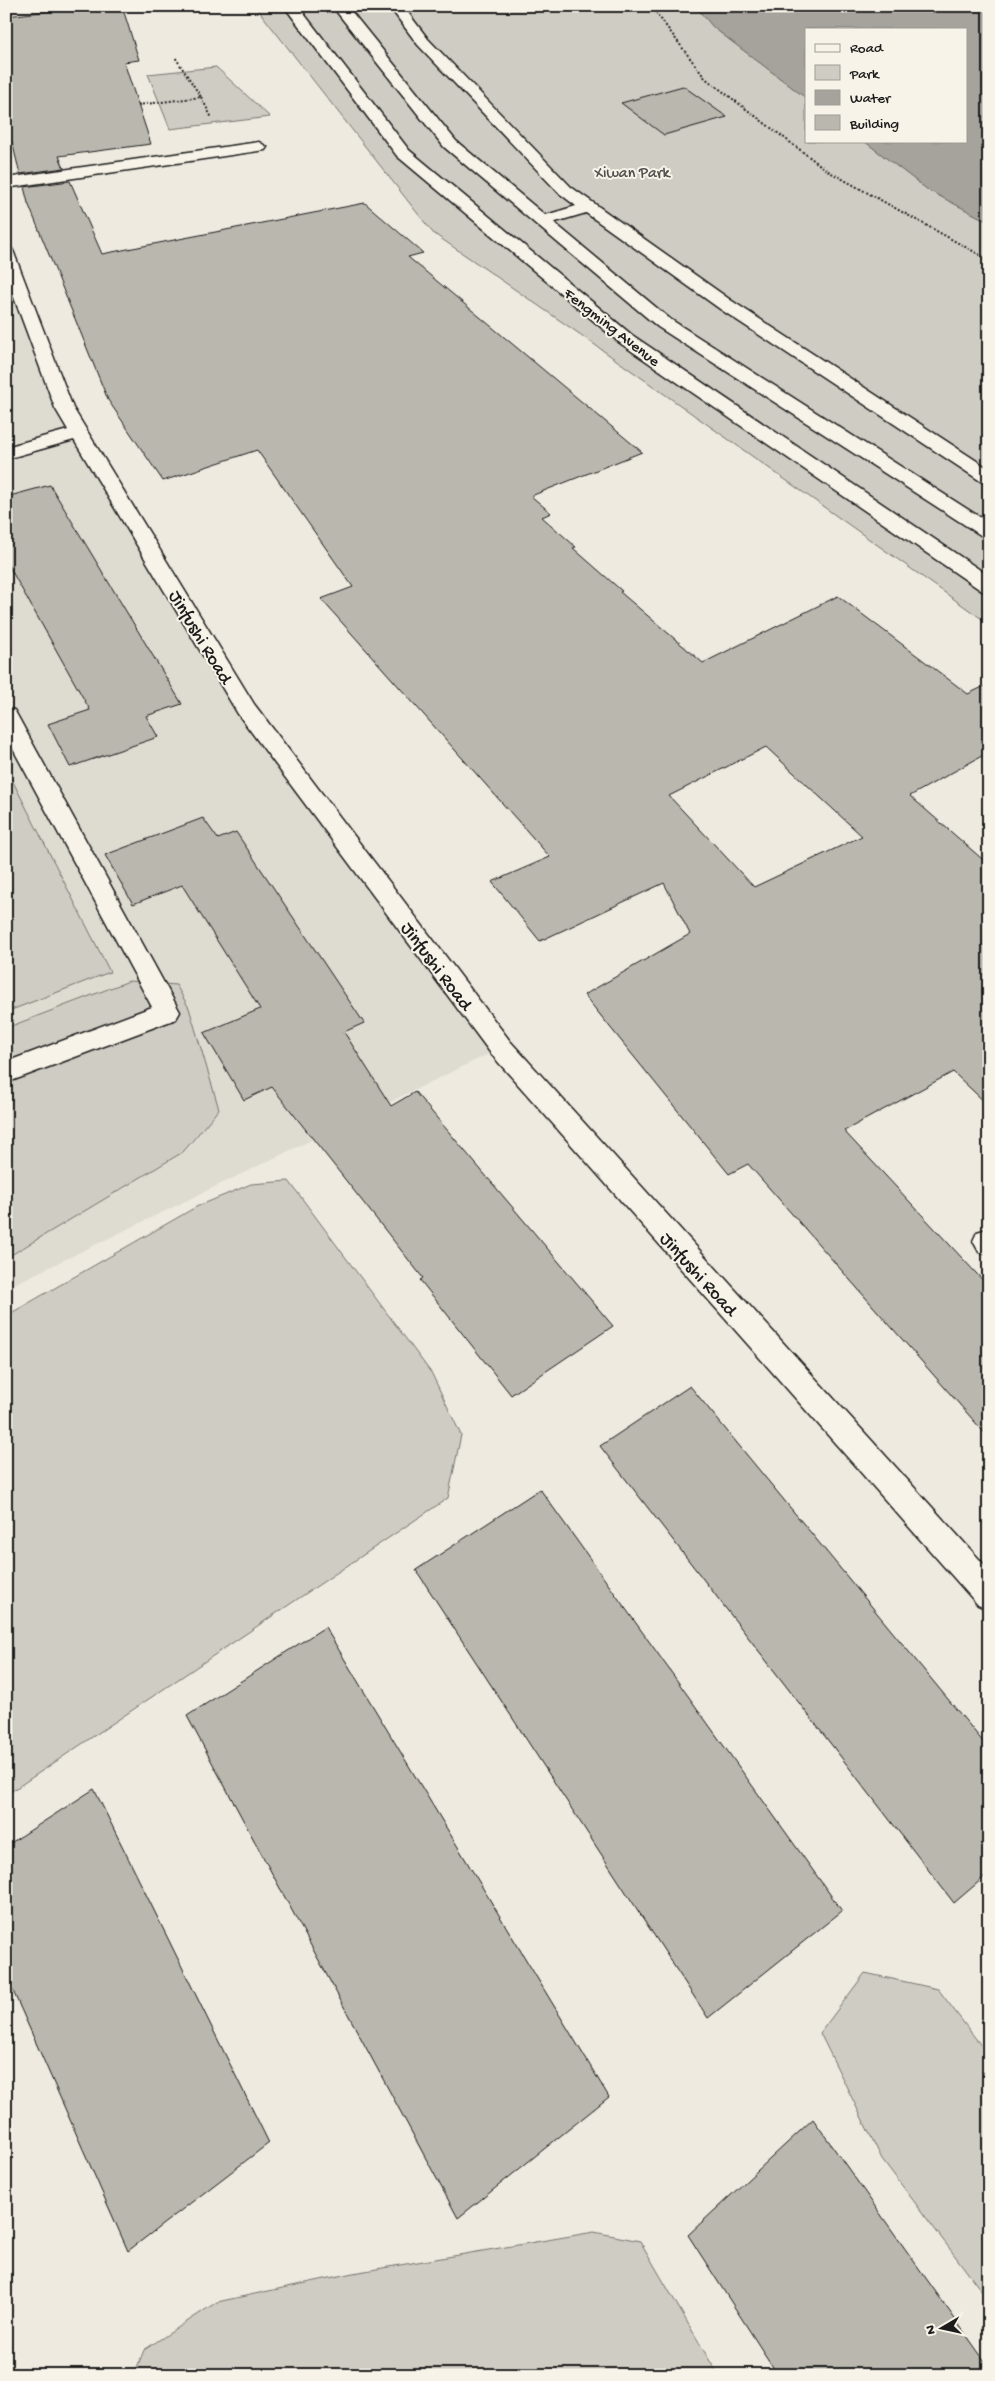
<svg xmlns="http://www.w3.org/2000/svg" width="995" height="2381" font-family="'Gochi Hand',sans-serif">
<rect width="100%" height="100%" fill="#eeeae0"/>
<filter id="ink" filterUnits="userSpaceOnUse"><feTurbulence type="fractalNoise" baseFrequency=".02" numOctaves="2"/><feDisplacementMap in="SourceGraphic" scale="10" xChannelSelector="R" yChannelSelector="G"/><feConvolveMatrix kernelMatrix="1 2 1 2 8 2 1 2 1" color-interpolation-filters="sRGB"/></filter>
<g filter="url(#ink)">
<!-- built -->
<path fill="#dedbd1" d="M6,253l58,155 182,301 255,339 -495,240z"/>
<!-- green -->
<g fill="#cfccc3" stroke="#767470">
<path d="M255,6h440l19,22 92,70v43h58l64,49 61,32v402l-408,-289 -148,-102z"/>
<path d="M216,67l54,50 -100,12 -22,-55z"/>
<path d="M6,768l104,204 -104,40z"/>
<path d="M129,981l47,4 13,23 30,101 -36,43 -177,106v-230z"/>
<path d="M289,1181l143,193 29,61 -13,63 -442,297v-479l190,-109 55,-23z"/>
<path d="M865,1973l73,16 51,67v245l-107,-142 -62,-126z"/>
<path d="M594,2232l46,9 78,134h-584l10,-25 73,-48 136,-29z"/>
</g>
<!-- water -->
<path fill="#a6a39d" stroke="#6f6d69" d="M695,6h294v216l-61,-32 -64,-49h102v-112h-160v69l-92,-70z"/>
<!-- building -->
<g fill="#bab7af" stroke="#1c1c1c" fill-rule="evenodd">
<path d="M96,6h26l17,54 -15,2 27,82 -92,12 5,12 -44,6 -14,-56v-102z"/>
<path d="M683,86l44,31 -63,18 -43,-32z"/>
<path d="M70,181l32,73 263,-51 58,50 -15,4 234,195 -111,44 20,17 -9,4 34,30 -3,1 49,43 -2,1 83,71 135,-67 130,98 21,-10v68l-79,44 79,69v241l-36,-34 -109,59 145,156v151l-241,-274 -19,10 -145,-179 106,-61 -26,-51 -124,58 -48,-59 58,-25 -229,-258 32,-12 -96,-137 -94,31 -55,-81 -80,-197 -4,-16zM766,747l96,89 -108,51 -85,-91z"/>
<path d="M50,485l132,219 -36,12 12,21 -88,30 -22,-43 42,-14 -84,-149v-64z"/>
<path d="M203,818l15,21 18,-7 128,191 -20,9 47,74 24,-14 198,234 -102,69 -91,-115 3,-2 -151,-191 -28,13 -40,-67 56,-24 -78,-124 -49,19 -28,-49z"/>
<path d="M690,1386l299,363v124l-35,30 -354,-457z"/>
<path d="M540,1489l302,422 -134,107 -292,-448z"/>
<path d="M325,1627l284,470 -151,121 -271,-502z"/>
<path d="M94,1789l175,354 -141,108 -122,-276v-129z"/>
<path d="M813,2119l176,248v8h-211l-90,-140z"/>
</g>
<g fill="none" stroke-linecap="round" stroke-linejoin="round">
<!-- minor casing -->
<g stroke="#1c1c1c" stroke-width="3">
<g id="minor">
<path d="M389,6h14l25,33 143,148 161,114 257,168v15l-7,-2 -262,-173 -134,-96 -44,13 -6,-2 -2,-3 2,-3 40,-12 -17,-13 -141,-148z"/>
<path d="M259,142l8,5 -2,3 -259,38v-10z"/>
<path d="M6,248l6,1 2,4 59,155 181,296 256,337 479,529v40l-11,-5 -486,-550 -254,-341 -164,-274 -68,19v-12l62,-17 -13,-22 -49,-132z"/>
<path d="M6,708l8,2 3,5 163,297 -4,7 -170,64v-21l146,-55 -146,-271z"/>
<path d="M987,1229h2v26l-10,-3 -6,-11 4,-9z"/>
</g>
</g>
<!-- major casing -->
<g stroke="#1c1c1c" stroke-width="3">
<g id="major">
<path d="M284,6h14l111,144 223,185 357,241v16l-7,-1 -362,-248 -223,-187z"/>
<path d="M332,6h15l109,135 214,178 319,204v15l-7,-2 -324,-209 -214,-180z"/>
</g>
</g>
<!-- path -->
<g stroke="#1c1c1c" stroke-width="2" stroke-dasharray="2 2" stroke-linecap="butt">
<path d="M651,6l54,72 123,93 161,89"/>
<path d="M201,97l11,21"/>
<path d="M138,105l63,-8 -26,-40"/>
</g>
<!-- minor -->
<use href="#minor" fill="#f7f3e8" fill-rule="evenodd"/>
<!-- major -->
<use href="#major" fill="#f7f3e8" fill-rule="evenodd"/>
</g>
</g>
<g text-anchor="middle" stroke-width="4" stroke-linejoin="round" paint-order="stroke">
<!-- far-park labels -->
<g font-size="16" fill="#52514e" stroke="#f7f3e8">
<text x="632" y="177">Xiwan Park</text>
</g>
<!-- far-street labels -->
<g font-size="16" fill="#1c1c1c" stroke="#f7f3e8">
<text transform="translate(613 326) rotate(38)" y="6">Fengming Avenue</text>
</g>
<!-- street labels -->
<g font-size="19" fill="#1c1c1c" stroke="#f7f3e8">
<text transform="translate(202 636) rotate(59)" y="7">Jinfushi Road</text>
<text transform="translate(438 965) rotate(53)" y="7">Jinfushi Road</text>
<text transform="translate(700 1273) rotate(48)" y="7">Jinfushi Road</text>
</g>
</g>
<!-- margin -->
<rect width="995" height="2381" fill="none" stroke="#f7f3e8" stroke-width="25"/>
<rect x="12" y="12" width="970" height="2356" fill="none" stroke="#1c1c1c" stroke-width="2" filter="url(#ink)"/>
<!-- legend -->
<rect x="805" y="28" width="162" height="115" fill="#f7f3e8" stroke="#9f9d96"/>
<rect x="815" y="44" width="25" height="8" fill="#f7f3e8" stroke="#9f9d96"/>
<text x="850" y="52" font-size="15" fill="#1c1c1c">Road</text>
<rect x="815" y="65" width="25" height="15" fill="#cfccc3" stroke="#9f9d96"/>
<text x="850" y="78" font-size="15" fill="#1c1c1c">Park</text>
<rect x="815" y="90" width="25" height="15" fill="#a6a39d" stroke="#9f9d96"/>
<text x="850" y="102" font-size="15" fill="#1c1c1c">Water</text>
<rect x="815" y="115" width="25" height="15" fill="#bab7af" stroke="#9f9d96"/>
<text x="850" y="128" font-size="15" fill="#1c1c1c">Building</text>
<!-- north arrow -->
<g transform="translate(942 2328) rotate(261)" stroke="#f7f3e8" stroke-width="4" paint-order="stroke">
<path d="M0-4L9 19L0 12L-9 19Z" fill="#1c1c1c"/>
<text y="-8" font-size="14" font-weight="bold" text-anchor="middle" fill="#1c1c1c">N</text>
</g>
</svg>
